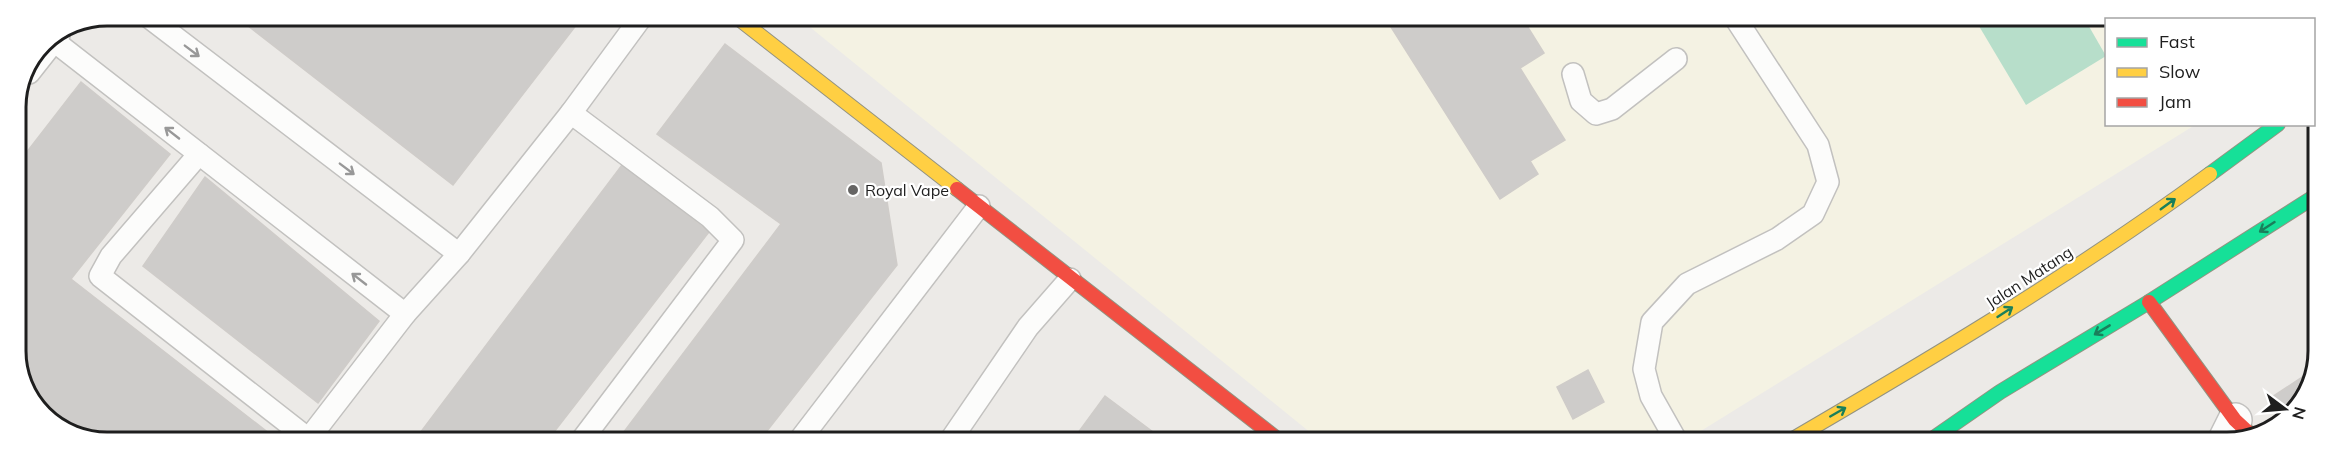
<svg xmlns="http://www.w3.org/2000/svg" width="2333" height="457" font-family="Mulish,sans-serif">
<rect width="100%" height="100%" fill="#eceae7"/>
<!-- education -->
<path fill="#f4f2e3" d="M795,15l1444,1 8,3 -141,1v104l89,1 -512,317h-361z"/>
<!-- pitch -->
<path fill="#b7deca" d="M1973,16h110l23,40 -80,49z"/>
<!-- building -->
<g fill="#ceccca" stroke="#cfccc9" stroke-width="1.5">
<path d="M234,15h350l-131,170z"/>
<path d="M1384,16h137l23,37 -24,15 45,72 -35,21 8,13 -38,25z"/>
<path d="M725,44l156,119 16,102 -138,176h-142l164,-217 -124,-90z"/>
<path d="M81,82l89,72 -99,125 208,162h-185l-21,-10 -39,-32 -16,-25 -2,-208z"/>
<path d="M622,165l87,67 -162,209h-133z"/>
<path d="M205,177l174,144 -61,82 -175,-137z"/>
<path d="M1588,370l16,32 -31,17 -16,-32z"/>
<path d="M2313,370l-26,49 -3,1 -15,-21z"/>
<path d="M1105,396l60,45h-93z"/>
</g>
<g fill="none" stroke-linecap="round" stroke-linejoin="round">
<!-- lane casing -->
<g stroke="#c2c1bf" stroke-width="24">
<g id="lane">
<path d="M146,15l313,239"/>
<path d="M50,38l355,276"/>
<path d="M29,73l30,-38"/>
<path d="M1573,74l8,27 15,13 16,-5 64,-50"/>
<path d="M571,113l139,104 23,23 -152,201"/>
<path d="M199,154l-88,102 -11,20 211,165"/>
<path d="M307,441l98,-127 54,-60 112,-141 72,-98"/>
<path d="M799,441l180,-235"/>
<path d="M950,441l78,-114 42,-48"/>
<path d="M1677,442l-26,-46 -7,-27 8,-47 35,-38 90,-45 36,-25 15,-32 -10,-37 -84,-129"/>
</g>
</g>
<!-- street casing -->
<g stroke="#c2c1bf" stroke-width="36">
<path id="street" d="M2224,442l11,-22"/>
</g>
<!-- fast casing -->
<g stroke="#939381" stroke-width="16">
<g id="fast">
<path d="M2314,94l2,-2"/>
<path d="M2210,174l68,-50"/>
<path d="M1928,442l72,-50 149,-90 168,-107"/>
</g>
</g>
<!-- slow casing -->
<g stroke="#939381" stroke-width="16">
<g id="slow">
<path d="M734,15l223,174"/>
<path d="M1788,442c144,-84 287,-169 422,-268"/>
</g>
</g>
<!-- jam casing -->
<g stroke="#939381" stroke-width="16">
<g id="jam">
<path d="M957,189l324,253"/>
<path d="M2149,302l86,118 15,14"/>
</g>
</g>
<!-- lane -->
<use href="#lane" stroke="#fcfcfb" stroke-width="21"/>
<!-- street -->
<use href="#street" stroke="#fcfcfb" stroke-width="33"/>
<!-- fast -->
<use href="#fast" stroke="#16e098" stroke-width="14"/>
<!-- slow -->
<use href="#slow" stroke="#ffcf43" stroke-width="14"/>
<!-- jam -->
<use href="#jam" stroke="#f24e42" stroke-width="14"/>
</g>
<!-- one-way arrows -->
<defs><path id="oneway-shaft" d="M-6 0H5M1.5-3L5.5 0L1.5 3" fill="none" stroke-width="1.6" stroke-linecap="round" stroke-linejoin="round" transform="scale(1.5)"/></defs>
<g stroke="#989898">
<use href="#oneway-shaft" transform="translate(192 51) rotate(37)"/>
<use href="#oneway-shaft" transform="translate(172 133) rotate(-142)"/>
<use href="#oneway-shaft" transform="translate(347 169) rotate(37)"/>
<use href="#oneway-shaft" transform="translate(359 279) rotate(-142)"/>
</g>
<g stroke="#1a7f5b">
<use href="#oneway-shaft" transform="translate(2168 204) rotate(-36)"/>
<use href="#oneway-shaft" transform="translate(2267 227) rotate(147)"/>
<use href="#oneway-shaft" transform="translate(2005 312) rotate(-33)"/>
<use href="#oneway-shaft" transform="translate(2102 330) rotate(149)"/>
<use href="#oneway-shaft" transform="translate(1838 412) rotate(-30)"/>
</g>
<!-- markers -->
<circle fill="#666564" stroke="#fff" stroke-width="2" cx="853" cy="190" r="6"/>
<g text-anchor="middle" stroke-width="4.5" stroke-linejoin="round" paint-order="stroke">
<!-- poi labels -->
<g font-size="16" fill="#1e1e1e" stroke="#fff" text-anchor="start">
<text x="865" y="196">Royal Vape</text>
</g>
<!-- street labels -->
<g font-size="16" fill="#1e1e1e" stroke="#fff">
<text transform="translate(2029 277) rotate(-33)" y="6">Jalan Matang</text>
</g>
</g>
<!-- crop -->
<path d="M0 0H2333V457H0ZM107 26H2227A81 81 0 0 1 2308 107V351A81 81 0 0 1 2227 432H107A81 81 0 0 1 26 351V107A81 81 0 0 1 107 26Z" fill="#fff" fill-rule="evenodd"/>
<path fill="none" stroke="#1e1e1e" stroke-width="3" d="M107 26H2227A81 81 0 0 1 2308 107V351A81 81 0 0 1 2227 432H107A81 81 0 0 1 26 351V107A81 81 0 0 1 107 26Z"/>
<!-- legend -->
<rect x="2105" y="18" width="210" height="108" fill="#ffffff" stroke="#a5a5a5" stroke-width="1.5"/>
<rect x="2117" y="38" width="30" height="9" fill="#16e098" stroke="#a5a5a5" stroke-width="1.5"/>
<text x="2159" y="48" font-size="18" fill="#1e1e1e">Fast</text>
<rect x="2117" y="68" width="30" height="9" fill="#ffcf43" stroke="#a5a5a5" stroke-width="1.5"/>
<text x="2159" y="78" font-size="18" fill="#1e1e1e">Slow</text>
<rect x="2117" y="98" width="30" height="9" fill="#f24e42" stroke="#a5a5a5" stroke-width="1.5"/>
<text x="2159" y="108" font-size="18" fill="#1e1e1e">Jam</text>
<!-- north arrow -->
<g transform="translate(2285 409) rotate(106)" stroke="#ffffff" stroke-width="4.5" paint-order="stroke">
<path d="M0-4.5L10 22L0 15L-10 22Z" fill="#1e1e1e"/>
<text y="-9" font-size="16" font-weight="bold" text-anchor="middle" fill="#1e1e1e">N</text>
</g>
</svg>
